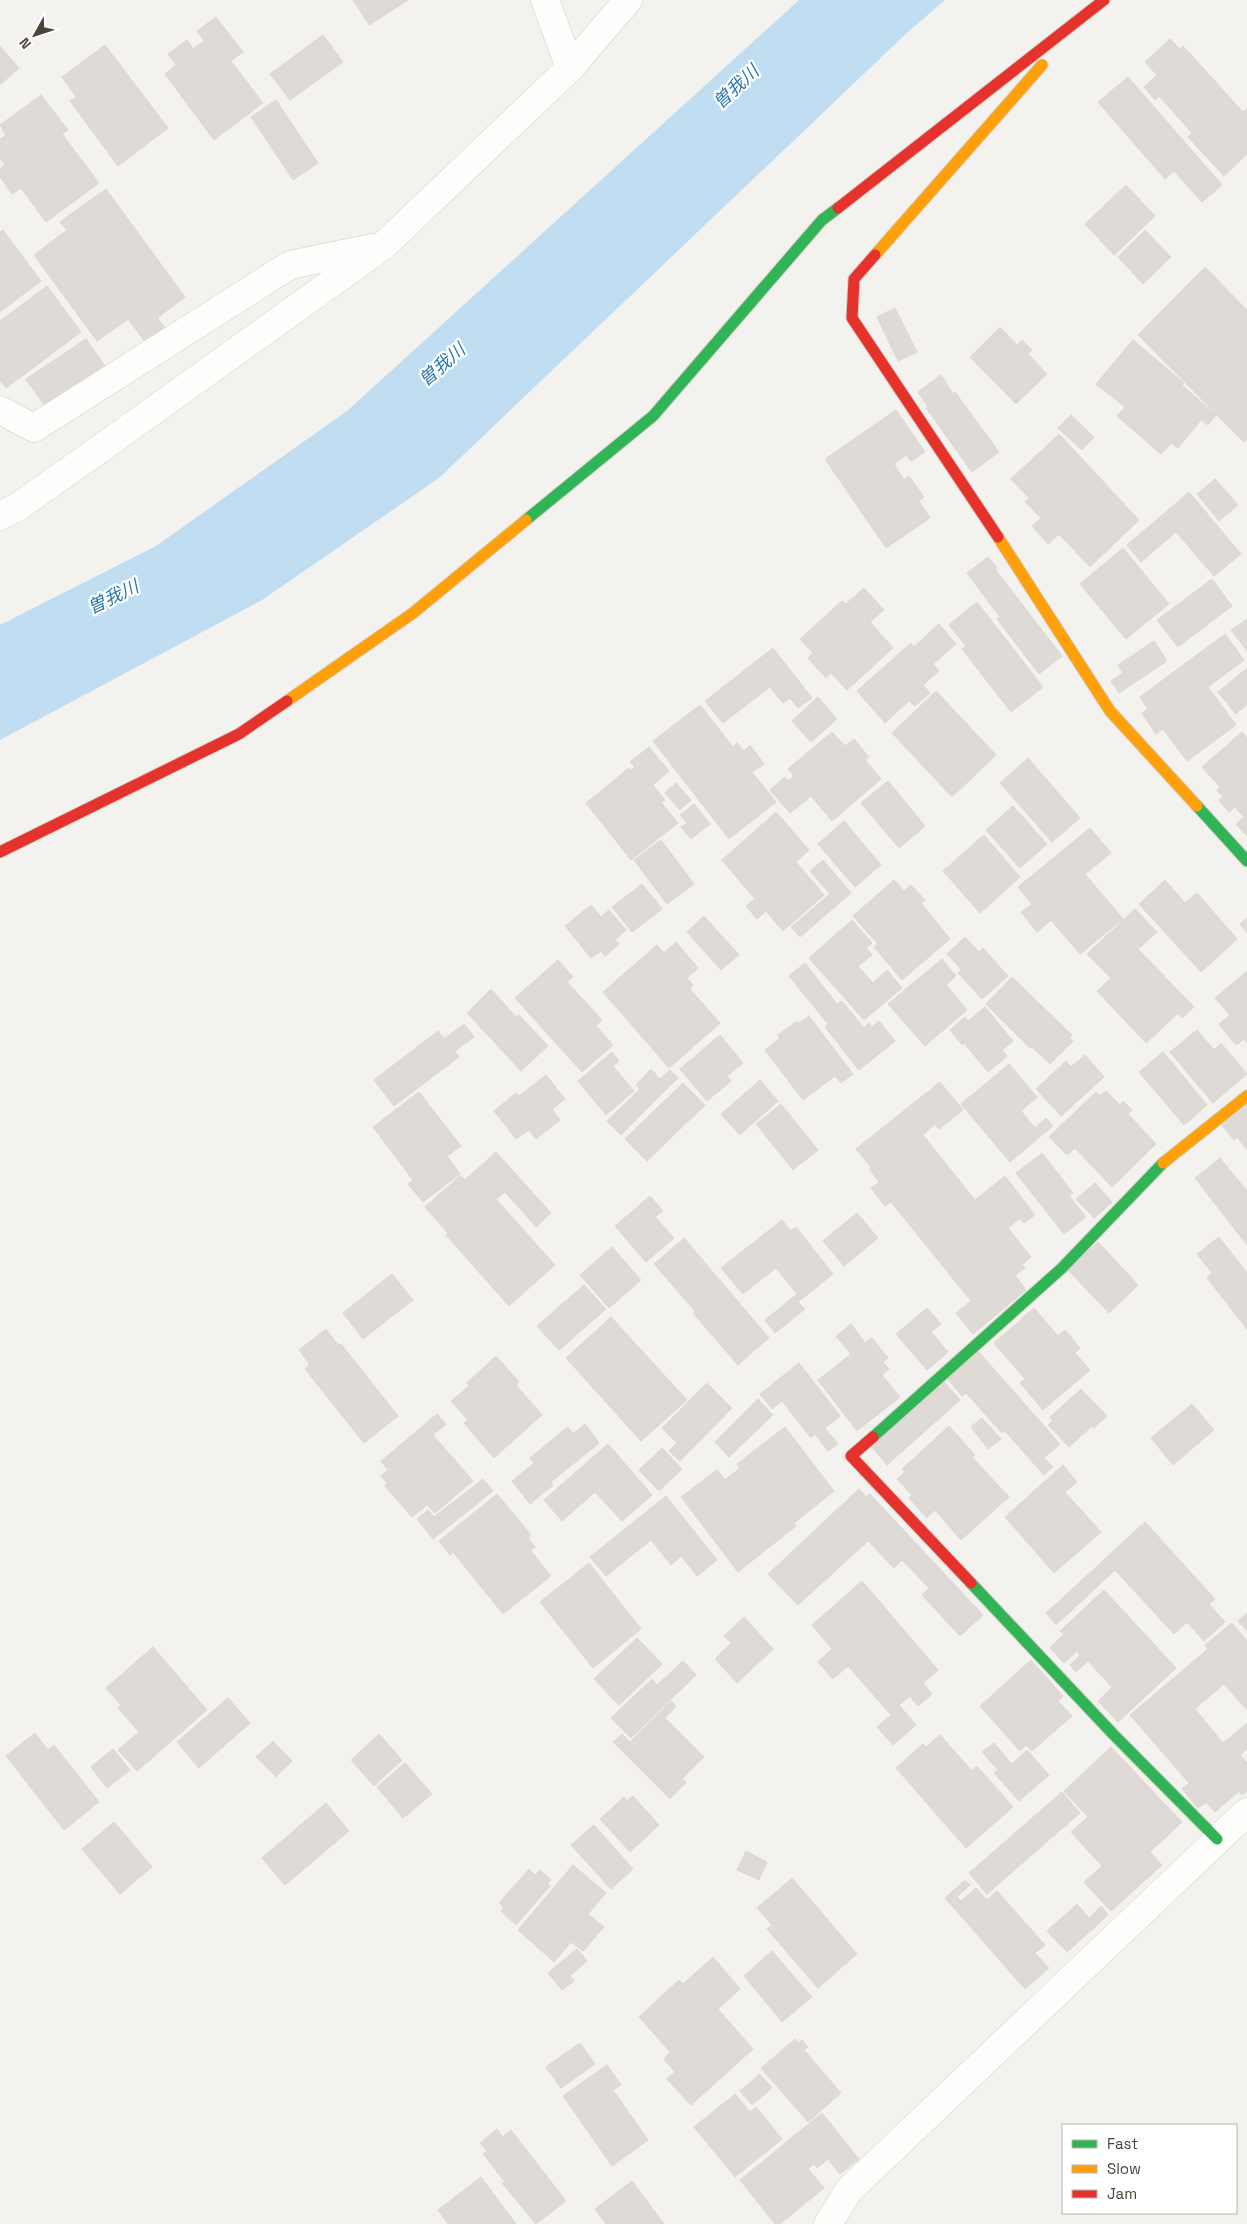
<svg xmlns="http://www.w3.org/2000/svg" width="1247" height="2224" font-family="'Space Grotesk','Noto Sans JP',sans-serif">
<rect width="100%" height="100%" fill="#f4f2ee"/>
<!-- water -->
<path fill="#c0ddf1" d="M799,0h146l-35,30 -471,448 -177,122 -262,140v-115l156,-79 191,-135z"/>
<!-- building -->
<g fill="#dedbd6" stroke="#dcd9d4">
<path d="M353,0h55l-39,25z"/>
<path d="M216,17l27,35 -12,9 32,42 -49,37 -49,-66 11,-9 -8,-11 19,-14 6,9 11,-8 -7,-10z"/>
<path d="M323,35l20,27 -53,38 -20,-26z"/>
<path d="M1170,39l10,10 3,-3 60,66 4,-4v46l-23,22 -36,-39 4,-4 -33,-37 -4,4 -11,-13 13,-12 -12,-13z"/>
<path d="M105,45l63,83 -50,38 -48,-65 6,-4 -14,-20z"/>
<path d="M0,46l19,22 -19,17z"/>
<path d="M1128,77l94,108 -20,17 -28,-31 -9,8 -67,-77z"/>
<path d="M41,95l27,35 -6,4 37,49 -53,39 -25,-34 -9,6 -12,-17v-8l5,-4 -5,-7v-19l6,-4 -6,-10z"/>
<path d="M276,100l42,63 -25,17 -42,-63z"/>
<path d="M1126,185l29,31 -41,39 -29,-31z"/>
<path d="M106,189l79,108 -28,21 9,11 -20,14 -18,-24 -31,22 -63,-86 33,-25 -7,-8z"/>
<path d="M3,230l38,51 -41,31v-80z"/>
<path d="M1145,230l26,27 -28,27 -25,-27z"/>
<path d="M1205,267l42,43v129l-3,3 -106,-107z"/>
<path d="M47,286l34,46 -75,56 -6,-8v-59z"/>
<path d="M895,308l22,44 -19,9 -21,-44z"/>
<path d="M1000,327l17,18 5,-5 10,10 -4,4 19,20 -31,30 -46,-47z"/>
<path d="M86,339l19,27 -60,40 -19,-27z"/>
<path d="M1133,340l51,43 -2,2 34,30 -8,10 -7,-5 -23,28 -7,-5 -10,11 -44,-38 8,-9 -29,-23z"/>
<path d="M941,375l12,19 2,-2 44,60 -27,20 -46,-64 2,-1 -10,-15z"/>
<path d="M896,410l29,42 -14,9 -5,-6 -12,9 10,16 5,-4 15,21 -5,4 11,17 -44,30 -61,-89z"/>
<path d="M1071,415l23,22 -12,13 -24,-22z"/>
<path d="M1059,434l80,86 -49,47 -31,-33 -11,10 -16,-18 9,-8 -16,-16 4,-4 -18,-19z"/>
<path d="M1215,479l23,26 -19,16 -22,-27z"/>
<path d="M1189,492l52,62 -27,22 -38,-44 -35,30 -14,-17z"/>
<path d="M1123,548l46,56 -43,35 -46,-55z"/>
<path d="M988,557l9,11 -2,1 67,87 -23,18 -42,-55 3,-2 -33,-44z"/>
<path d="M1212,579l20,27 -54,41 -21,-27z"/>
<path d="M864,588l20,22 -14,12 23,26 -46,42 -16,-17 -5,5 -18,-20 5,-5 -13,-14 42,-38 4,3z"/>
<path d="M977,602l66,85 -32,25 -49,-63 4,-3 -17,-21z"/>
<path d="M1247,619v32l-16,-21z"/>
<path d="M939,624l17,20 -23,20 6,7 -16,14 7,8 -15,13 -6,-5 -24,22 -28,-32 54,-48 3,4z"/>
<path d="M1225,634l19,26 -36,27 28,38 -49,36 -24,-32 -7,5 -14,-21 6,-4 -8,-12z"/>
<path d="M1154,641l13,20 -48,32 -8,-12 12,-8 -5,-8z"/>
<path d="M773,648l39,50 -14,10 -8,-10 -7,5 -13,-16 -47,36 -18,-22z"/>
<path d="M1247,668v36l-11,10 -18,-22z"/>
<path d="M936,691l60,64 -44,42 -60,-64z"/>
<path d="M818,697l19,22 -26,23 -19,-21z"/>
<path d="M700,705l33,42 4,-4 7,8 6,-6 14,19 -12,8 24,30 -47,37 -76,-98z"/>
<path d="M832,732l13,14 9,-7 15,18 -4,3 16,19 -49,42 -21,-25 -21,17 -20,-23 15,-13 3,4 6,-5 -6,-7z"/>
<path d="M1242,732l5,6v98l-11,-12 8,-7 -9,-10 -6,5 -10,-12 4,-3 -6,-7 3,-3 -18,-20z"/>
<path d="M649,747l20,24 -16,14 12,15 -4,2 17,21 -47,37 -45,-57 43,-35 2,2 4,-3 -5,-5z"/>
<path d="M1028,758l52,60 -28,24 -52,-59z"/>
<path d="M888,781l37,45 -26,22 -38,-45z"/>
<path d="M676,783l15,17 -11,10 -15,-17z"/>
<path d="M694,804l16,20 -19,15 -10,-12 6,-4 -7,-8z"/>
<path d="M1013,806l34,38 -27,24 -34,-38z"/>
<path d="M776,812l33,38 -13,12 28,33 -41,36 -17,-20 -9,8 -11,-13 9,-7 -33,-39z"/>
<path d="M844,821l37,44 -26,22 -37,-43z"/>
<path d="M1090,828l21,25 -26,21 38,45 -43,35 -29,-34 -14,12 -16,-20 11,-8 -14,-17z"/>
<path d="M984,835l36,42 -40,36 -37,-42z"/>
<path d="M661,840l33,44 -27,20 -33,-44z"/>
<path d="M823,860l28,33 -51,44 -9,-10 39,-33 -20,-23z"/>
<path d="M894,880l10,11 7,-6 14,15 -4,3 29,36 -48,41 -28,-33 4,-3 -25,-28z"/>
<path d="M1165,880l20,23 12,-10 40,46 -36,33 -62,-68z"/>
<path d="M642,884l20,25 -30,23 -20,-25z"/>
<path d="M591,905l10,12 8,-7 17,20 -11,10 4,4 -14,12 -4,-5 -10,7 -26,-32z"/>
<path d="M1135,909l22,23 -19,17 56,58 -12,11 -4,-5 -32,30 -49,-52 14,-13 -24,-24z"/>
<path d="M704,916l35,39 -18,15 -34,-38z"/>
<path d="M1247,918v15l-7,-9z"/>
<path d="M852,920l20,23 -6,5 6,7 -14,11 15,17 14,-13 15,18 -38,32 -55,-62z"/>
<path d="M965,937l14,15 4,-4 25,28 -26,23 -24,-26 4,-3 -15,-16z"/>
<path d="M676,942l22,26 -11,10 6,7 -3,4 30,34 -51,45 -66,-76 54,-47 7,8z"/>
<path d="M942,959l14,17 -10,9 21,25 -42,36 -37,-42z"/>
<path d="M558,960l15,17 -6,5 35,38 -6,6 17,19 -31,27 -67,-74z"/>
<path d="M805,963l32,41 5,-3 22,27 5,-5 3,4 7,-6 16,20 -36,29 -34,-43 3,-3 -39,-48z"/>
<path d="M1247,971v72l-3,-4 -8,6 -17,-21 11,-9 -15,-17z"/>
<path d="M1012,977l60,58 -3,3 4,3 -23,23 -18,-17 -2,1 -44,-44z"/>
<path d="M491,989l25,28 3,-2 29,31 -27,25 -54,-58z"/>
<path d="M985,1007l28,34 -11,9 5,6 -19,16 -24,-29 -2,2 -12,-15 15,-13 3,4z"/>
<path d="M809,1016l44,58 -12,9 -6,-7 -32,24 -38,-50 15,-12 -2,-3 19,-14 2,2z"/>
<path d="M464,1024l10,13 -19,14 4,6 -65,49 -20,-26 64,-49 6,8z"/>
<path d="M1197,1030l17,20 7,-7 26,31 -34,29 -43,-51z"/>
<path d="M720,1035l23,28 -16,13 4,5 -24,20 -27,-32z"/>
<path d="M612,1052l7,9 -6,5 21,25 -28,24 -28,-34z"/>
<path d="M1163,1052l44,53 -23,20 -45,-53z"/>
<path d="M1085,1055l19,22 -43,39 -25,-27 30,-28 5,6z"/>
<path d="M1009,1064l28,33 -16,14 14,17 11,-10 7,8 -43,36 -49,-58z"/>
<path d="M651,1069l9,10 10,-9 8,8 -57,57 -14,-14 33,-32 -4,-4z"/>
<path d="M546,1075l19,24 -13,10 8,11 -24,19 -7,-9 -13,9 -22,-28 22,-18 3,3z"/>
<path d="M760,1080l18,21 -38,34 -19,-21z"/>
<path d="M940,1082l23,28 -24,19 -4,-5 -12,11 52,65 30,-24 30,39 -11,8 -4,-5 -12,10 23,29 -9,8 3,3 -10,7 11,15 -53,44 -17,-21 15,-12 -80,-99 -6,4 -14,-18 8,-6 -10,-13 2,-2 -15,-18z"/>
<path d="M683,1083l22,22 -58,56 -22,-22z"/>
<path d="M1106,1091l14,14 3,-4 9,9 -4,4 28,30 -44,43 -37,-39 -8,7 -18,-18 47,-45 4,4z"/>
<path d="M419,1092l42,54 -14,10 13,18 -37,28 -15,-18 5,-4 -40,-53z"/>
<path d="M781,1104l37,46 -25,20 -37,-46z"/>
<path d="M1247,1105v45l-10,-13 -3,3 -12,-15z"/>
<path d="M496,1152l55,61 -15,14 -31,-35 -9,7 59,66 -46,41 -63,-71 2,-2 -23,-26 35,-31 5,4z"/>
<path d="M1042,1153l31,40 -4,3 17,21 -22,17 -48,-61z"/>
<path d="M1220,1158l27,33v54l-52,-67z"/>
<path d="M1095,1183l17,19 -18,16 -18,-19z"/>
<path d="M650,1196l13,15 -8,6 19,21 -28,24 -31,-36z"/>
<path d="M857,1213l21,25 -34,28 -21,-25z"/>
<path d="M782,1220l9,11 5,-4 37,47 -35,28 7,7 -30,24 -10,-13 32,-26 -21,-26 -33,26 -22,-26z"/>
<path d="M1219,1237l28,36v56l-40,-51 5,-5 -15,-19z"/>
<path d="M684,1238l85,100 -31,27 -45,-52 2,-2 -41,-47z"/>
<path d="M1098,1242l40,43 -29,28 -41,-43z"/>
<path d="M612,1247l29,33 -32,28 -29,-33z"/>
<path d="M392,1274l21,26 -50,39 -20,-26z"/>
<path d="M584,1285l22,24 -47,41 -22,-24z"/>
<path d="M927,1308l14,16 -10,8 17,20 -21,18 -31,-36z"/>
<path d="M1034,1308l24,28 7,-6 15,18 -5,5 15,17 -47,40 -23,-27 5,-4 -31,-36z"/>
<path d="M611,1317l76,83 -46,41 -75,-83z"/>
<path d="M851,1324l14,19 7,-5 16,20 -5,4 6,7 -7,6 18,22 -43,34 -39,-51 33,-26 -15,-18z"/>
<path d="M326,1329l12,16 3,-1 57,72 -34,27 -59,-74 5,-4 -11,-15z"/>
<path d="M978,1351l82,93 -16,14 9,9 -9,8 -39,-44 -3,2 -36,-40 -4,3 -15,-18z"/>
<path d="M496,1356l23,26 -3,3 26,30 -48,43 -30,-35 4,-3 -17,-19 18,-15 -2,-3z"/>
<path d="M799,1363l41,53 -15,12 13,16 -10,7 -13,-17 -4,4 -29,-37 -10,8 -12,-15z"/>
<path d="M944,1382l16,18 -73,65 -16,-19z"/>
<path d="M707,1383l25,25 -52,53 -11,-10 8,-8 -15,-15z"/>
<path d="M1081,1389l26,27 -13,12 -2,-2 -23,21 -21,-22 5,-4 -3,-4z"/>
<path d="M758,1399l15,16 -44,42 -14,-15z"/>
<path d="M1192,1404l22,26 -41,35 -22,-27z"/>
<path d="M437,1414l9,10 -13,11 40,46 -38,32 -8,-8 -15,12 -27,-31 2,-3 -6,-7 7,-6 -7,-9z"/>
<path d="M982,1418l19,21 -13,10 -17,-22z"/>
<path d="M585,1424l14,19 -48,39 2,3 -23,19 -18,-23 22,-18 -4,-5 38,-31 5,7z"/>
<path d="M949,1426l26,29 -3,2 37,40 -48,43 -26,-30 -8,8 -18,-20 3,-3 -15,-16 8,-7 -3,-3z"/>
<path d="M785,1427l49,64 -40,32 2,3 -58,46 -57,-75 36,-27 8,10 15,-12 -3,-4z"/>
<path d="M608,1444l44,51 -30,26 -27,-29 -33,29 -18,-21z"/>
<path d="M662,1448l20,21 -23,22 -20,-21z"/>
<path d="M1063,1465l14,17 -12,10 36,40 -47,41 -49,-56z"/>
<path d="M483,1479l10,12 -60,48 -16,-20 11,-9 6,7z"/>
<path d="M859,1489l7,8 4,-3 113,121 -23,21 -38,-41 7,-7 -27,-28 -8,8 -26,-27 -70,64 -30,-31z"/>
<path d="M497,1494l34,41 -3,3 7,9 -5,3 21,26 -48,38 -50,-62 -3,3 -11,-14z"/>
<path d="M666,1496l51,64 -20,16 -16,-20 -10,9 -20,-25 -45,36 -16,-19z"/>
<path d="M1145,1522l70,77 -6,5 16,18 -21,19 -17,-19 -13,12 -59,-64 -59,55 -10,-12z"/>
<path d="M589,1563l52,66 -48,39 -53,-66z"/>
<path d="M862,1581l76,89 -15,13 9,11 -14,12 -8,-10 -11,9 17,20 -23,20 -16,-18 14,-12 -43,-49 -15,13 -15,-17 14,-13 -20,-24z"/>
<path d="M1104,1590l72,78 -58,54 -20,-21 14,-14 -24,-26 -12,11 -6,-7 10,-10 -3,-4 -13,12 -14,-15 14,-14 -4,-3z"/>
<path d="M1247,1613v18l-9,-10z"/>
<path d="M744,1617l29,32 -36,34 -22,-24 16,-16 -7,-7z"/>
<path d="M1232,1623l15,18v69l-23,-26 -29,25 28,34 24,-20v26l-7,6 7,8v28l-5,4 -3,-4 -24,21 -9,-10 -8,6 -16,-19 7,-6 -59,-68 78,-66 -3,-4z"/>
<path d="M637,1638l25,26 -43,41 -25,-26z"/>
<path d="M153,1647l54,63 -70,61 -19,-21 21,-18 -21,-24 3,-3 -15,-17z"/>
<path d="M1031,1660l32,36 -5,5 14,15 -40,35 -6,-6 -6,6 -40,-45z"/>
<path d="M683,1661l13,14 -65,63 -20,-20 41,-39 5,6z"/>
<path d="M228,1698l22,25 -51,45 -22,-26z"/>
<path d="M671,1701l5,5 -11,12 39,39 -22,22 4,3 -16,17 -57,-57 9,-8 8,8z"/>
<path d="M35,1733l13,17 6,-5 45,57 -35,28 -58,-74z"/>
<path d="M379,1734l23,26 -28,26 -23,-26z"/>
<path d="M940,1735l32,36 5,-5 36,41 -47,41 -70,-80 27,-24 3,3z"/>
<path d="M273,1741l19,20 -16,16 -20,-20z"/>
<path d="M994,1743l18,21 15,-14 22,25 -30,26 -25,-28 4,-3 -16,-18z"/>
<path d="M1111,1747l71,75 -32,30 12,13 -51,46 -27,-29 18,-16 -31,-34 17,-15 -24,-26z"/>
<path d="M113,1749l17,21 -23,18 -16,-21z"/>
<path d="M405,1763l27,31 -29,24 -26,-31z"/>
<path d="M1062,1792l18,21 -93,81 -18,-21z"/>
<path d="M633,1796l26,29 -29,27 -30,-33 24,-22 3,4z"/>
<path d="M326,1803l23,28 -64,54 -23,-27z"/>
<path d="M114,1822l38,45 -32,27 -38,-45z"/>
<path d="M594,1825l39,44 -22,20 -40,-44z"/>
<path d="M746,1851l21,11 -8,18 -22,-10z"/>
<path d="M573,1865l33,28 -18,21 16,13 -21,24 -12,-9 -17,20 -36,-32z"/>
<path d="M529,1869l6,6 5,-5 11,10 -4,4 3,2 -34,39 -15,-14 3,-3 -5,-5z"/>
<path d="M792,1878l65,76 -39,34 -51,-59 5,-4 -15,-17z"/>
<path d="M965,1880l5,5 -13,12 4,4 15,-13 11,12 10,-9 48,54 -10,8 14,15 -24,21 -80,-91z"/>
<path d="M1077,1904l12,14 12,-12 7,9 -41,37 -20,-21z"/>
<path d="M577,1949l10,12 -17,15 4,5 -12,9 -14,-17z"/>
<path d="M772,1951l40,46 -30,25 -38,-46z"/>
<path d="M713,1957l27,32 -22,20 35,40 -62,56 -24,-26 8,-7 -11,-13 6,-7 -31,-35 40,-37 4,4z"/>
<path d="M795,2039l3,4 4,-3 6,7 -4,3 37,43 -33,29 -47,-54z"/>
<path d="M580,2043l15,21 -34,24 -15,-21z"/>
<path d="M607,2065l14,20 -8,5 35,50 -36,26 -49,-70z"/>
<path d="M760,2074l12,14 -20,17 -12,-14z"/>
<path d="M735,2094l15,18 6,-5 26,32 -47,38 -41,-50z"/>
<path d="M822,2113l37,46 -19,15 -12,-15 -11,9 -3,-4 -6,5 16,19 -44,36h-5l-35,-44z"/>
<path d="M497,2129l6,8 8,-7 55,71 -30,23 -34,-41 3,-1 -22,-28 4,-3 -7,-8z"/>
<path d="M481,2177l35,47h-68l-10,-14z"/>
<path d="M632,2181l32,43h-58l-11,-15z"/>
</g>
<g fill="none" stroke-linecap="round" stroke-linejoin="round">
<!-- street casing -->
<g stroke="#d2d0cb" stroke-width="29">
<g id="street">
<path d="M545,0l25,68"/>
<path d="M0,410l34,18 256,-163 82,-17"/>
<path d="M0,516l19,-10 78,-55 286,-205 187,-178 58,-68"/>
<path d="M828,2224l21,-34 398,-378"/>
</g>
</g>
<!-- fast casing -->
<g stroke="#d3cfc5" stroke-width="13">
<g id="fast">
<path d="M526,520l127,-104 169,-196 16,-12"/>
<path d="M1197,806l50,55"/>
<path d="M873,1437l189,-169 101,-105"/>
<path d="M971,1583l142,151 104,105"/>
</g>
</g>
<!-- slow casing -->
<g stroke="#d3cfc5" stroke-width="13">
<g id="slow">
<path d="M875,255l167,-190"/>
<path d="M998,537l112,174 87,95"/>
<path d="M287,701l126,-88 113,-93"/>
<path d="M1163,1163l84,-67"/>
</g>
</g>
<!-- jam casing -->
<g stroke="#d3cfc5" stroke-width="13">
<g id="jam">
<path d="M838,208l266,-208"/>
<path d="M875,255l-21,24 -2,39 146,219"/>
<path d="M0,852l239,-118 48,-33"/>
<path d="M873,1437l-22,19 120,127"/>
</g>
</g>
<!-- street -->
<use href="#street" stroke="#fdfdfc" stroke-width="28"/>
<!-- fast -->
<use href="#fast" stroke="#30b455" stroke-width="11"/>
<!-- slow -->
<use href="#slow" stroke="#ff9f0a" stroke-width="11"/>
<!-- jam -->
<use href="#jam" stroke="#e5322d" stroke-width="11"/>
</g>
<g text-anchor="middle" stroke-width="4.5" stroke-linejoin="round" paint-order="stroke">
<!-- water labels -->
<g font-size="18" font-style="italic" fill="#2e7ab2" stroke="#fff">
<text transform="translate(736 87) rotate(-43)" y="6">曽我川</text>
<text transform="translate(442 365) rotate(-41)" y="6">曽我川</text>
<text transform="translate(113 597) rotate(-26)" y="6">曽我川</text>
</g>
</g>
<!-- legend -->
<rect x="1062" y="2124" width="175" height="90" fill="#ffffff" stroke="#b7b4b0"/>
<rect x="1072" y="2140" width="25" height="8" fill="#30b455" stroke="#b7b4b0"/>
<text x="1107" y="2149" font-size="15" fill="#4b4439">Fast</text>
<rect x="1072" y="2165" width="25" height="8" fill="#ff9f0a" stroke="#b7b4b0"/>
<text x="1107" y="2174" font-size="15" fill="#4b4439">Slow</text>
<rect x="1072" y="2190" width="25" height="8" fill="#e5322d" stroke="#b7b4b0"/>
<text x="1107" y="2199" font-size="15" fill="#4b4439">Jam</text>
<!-- north arrow -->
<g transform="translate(35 35) rotate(230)" stroke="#ffffff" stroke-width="4" paint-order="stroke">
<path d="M0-4L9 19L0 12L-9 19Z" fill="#4b4439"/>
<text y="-8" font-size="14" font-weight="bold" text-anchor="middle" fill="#4b4439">N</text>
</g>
</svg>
